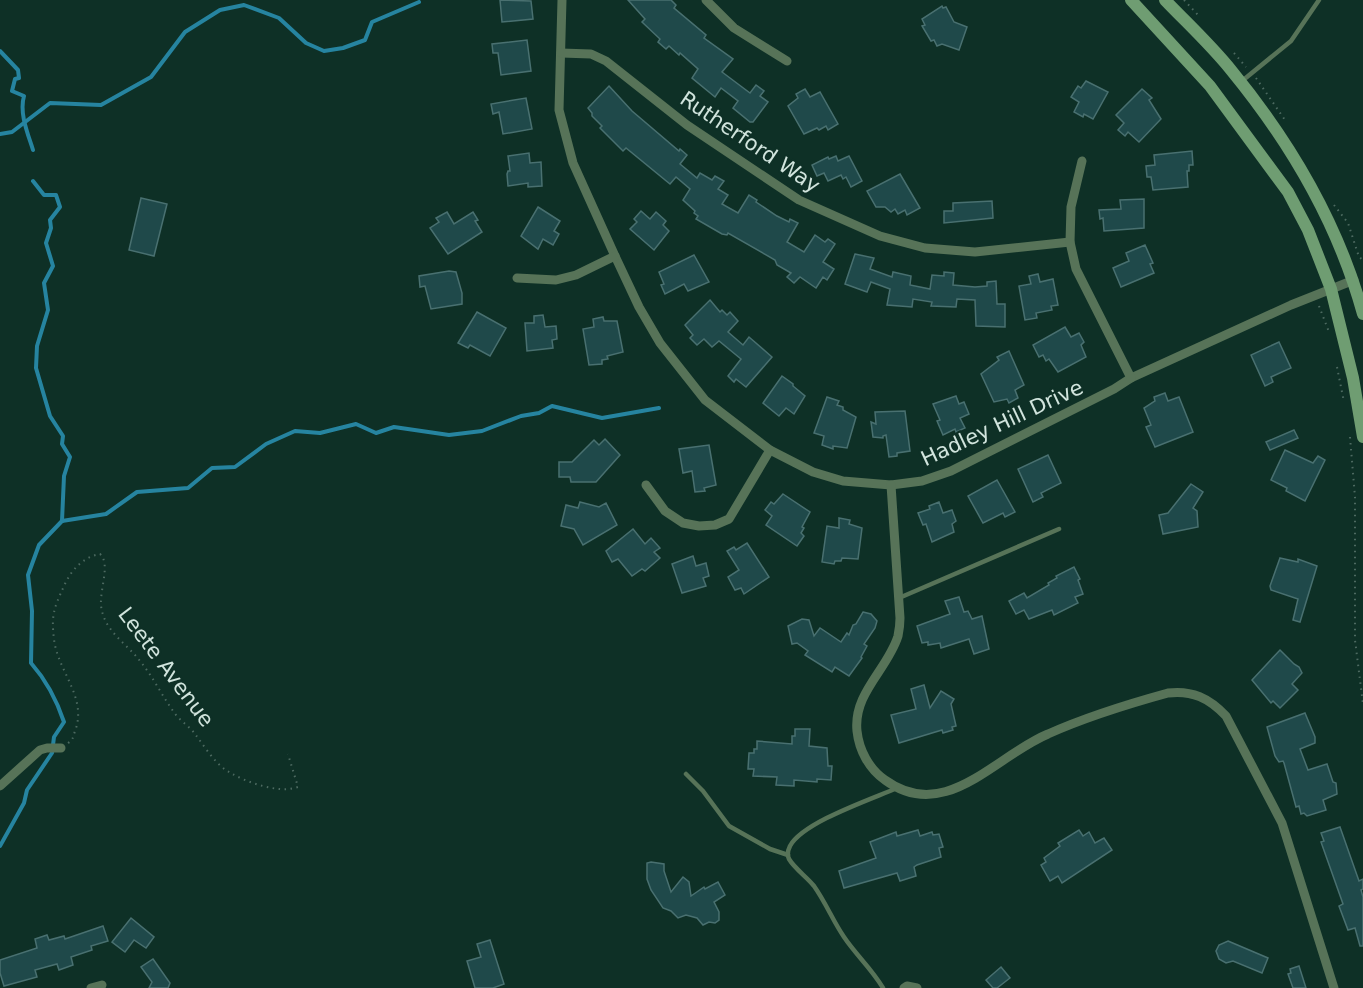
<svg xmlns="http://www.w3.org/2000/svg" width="1363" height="988" font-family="'DejaVu Sans',sans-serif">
<rect width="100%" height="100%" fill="#0e3026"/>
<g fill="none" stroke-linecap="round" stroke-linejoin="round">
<!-- stream -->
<g stroke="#2684a0" stroke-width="4">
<path d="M0,51l18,19 1,8 -4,1 -3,12 12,5c-5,17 4,38 9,54"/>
<path d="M0,134l12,-2 38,-29 51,2 50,-28 34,-45 35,-22 24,-5 35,13 27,25 18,8 19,-3 22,-8 7,-18 47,-20"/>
<path d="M33,181l11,14h12l4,12 -10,13 1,8 -5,15 7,23 -9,17 4,27 -11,36 -1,22 14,48 13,20 -1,8 8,13 -6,19 -2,45"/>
<path d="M62,521l44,-7 31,-22 51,-4 24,-20 23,-1 31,-23 29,-13 25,2 36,-9 20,9 18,-6 55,8 33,-4 39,-15 18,-3 13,-7 50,12 57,-10"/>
<path d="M0,846l24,-43 3,-13 25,-37 2,-16 10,-15c-7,-21 -18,-42 -33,-59l1,-52 -4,-36 11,-30 23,-24"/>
</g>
</g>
<!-- building -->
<g fill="#1f494a" stroke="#497070" stroke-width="1.5">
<path d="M500,0l31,1 2,18 -31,3z"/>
<path d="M628,0h43l5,5 -2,3 32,27 -2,3 29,21 -11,13 28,21 6,-8 8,6 -4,5 8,6 -15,20h-3l-17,-14 5,-7 -17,-13 -6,9 -23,-19 6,-9 -18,-16 -1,2 -10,-9 -3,3 -8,-7 2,-3 -18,-17 3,-3z"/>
<path d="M942,6l1,2 3,-1 8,15 13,5 -8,23 -17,-6 -5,2 -3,-6 -3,1 -9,-15 3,-1 -3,-6z"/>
<path d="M527,40l4,31 -30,4 -3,-22h-5l-1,-9z"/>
<path d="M1086,81l22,11 -15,27 -9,-5 -1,3 -9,-5 5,-10 -8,-5 7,-11 3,2z"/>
<path d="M609,86l23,25 47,40 1,-2 7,6 -7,9 17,14 3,-5 12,7 3,-4 9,5 -6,8 10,6 -6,9 16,9 11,-18 8,5 -1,2 21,14 12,6 1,-3 8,4 -11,19 17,10 11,-17 10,7 3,-3 7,5 -12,18 11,7 -7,11 -4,-3 -7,11 -16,-11 -6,6 -7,-6 4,-4 -14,-8 -2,-5 -47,-27 -1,2 -5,-1 -26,-15 2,-3 -4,-3 1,-2 -12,-11 7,-11 -14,-12 -6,7 -44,-36 -3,3 -23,-23 2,-2 -10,-10v-3l-4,-5z"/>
<path d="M805,89l5,8 10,-5 18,32 -10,6 -2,-4 -7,4 -2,-2 -13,6 -16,-28 10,-8 -2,-4z"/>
<path d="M1142,89l10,9 -3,2 12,19 -22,23 -11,-10 -3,4 -7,-6 6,-7 -8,-8z"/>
<path d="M526,98l6,31 -29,5 -4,-22 -6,2 -2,-10z"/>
<path d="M1192,151l1,14h-4v6h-2l1,16 -35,3 -2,-13h-4l-1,-11 9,-1 -1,-10z"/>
<path d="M529,153l1,10 11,-1 1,24 -14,1v-4l-20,3 -1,-12 1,-3h2l-2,-15z"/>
<path d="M836,156l2,5 11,-5 13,25 -11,6 -5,-10 -3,2 -2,-4 -13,6 -4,-8 -7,3 -5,-11 16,-8 1,2z"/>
<path d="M900,174l20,34 -13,7 -2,-5 -7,4 -3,-5 -4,3 -6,-5h-9l-9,-16z"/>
<path d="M141,198l26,6 -13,52 -25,-6z"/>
<path d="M1144,199v29l-40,3 -1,-13 -3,1 -1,-9 22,-1 -1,-9z"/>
<path d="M992,201l1,17 -49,5v-12h9v-8z"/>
<path d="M538,207l22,14 -6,10 5,3 -6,11 -10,-6 -5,10 -17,-13z"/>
<path d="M641,211l9,8 6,-7 10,9 -3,4 6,6 -15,19 -24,-21 7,-7 -3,-3z"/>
<path d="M447,212l7,12 19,-12 5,8 -3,1 7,11 -34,22 -18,-26 9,-6 -3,-4z"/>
<path d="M1145,245l8,18 -3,1 4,9 -33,14 -8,-19 16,-7 -3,-8z"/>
<path d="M855,254l19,4 -4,11 22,8 1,-5 18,4 -1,9 20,4 2,-14 12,1v-4l10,1 -1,12 22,2 12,-1v-4l9,-1 1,23h8v23l-29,-1 -1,-26 -18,-1 -1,8 -25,-1 1,-4 -19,-3 -1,8 -25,-2 3,-16 -19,-7 -4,10 -22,-8z"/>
<path d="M694,255l15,27 -21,9 -4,-7 -19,10 -4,-9 3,-1 -5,-12z"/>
<path d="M449,271l7,1 6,21v11l-31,5 -6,-23 -5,1 -1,-11z"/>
<path d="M1038,274l2,8 13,-3 5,26 -7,1 1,4 -16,3 1,5 -12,2 -6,-34 12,-2 -2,-8z"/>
<path d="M710,300l10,12 2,-2 5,5 3,-3 8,9 -10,11 15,13 6,-8 23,20 -26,30 -10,-8 -2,3 -6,-6 13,-17 -22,-18 -7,6 -8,-8 -7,6 -7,-7 3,-3 -8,-10z"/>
<path d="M477,312l29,16 -16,28 -20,-11 -2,3 -10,-5z"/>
<path d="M543,315l2,12 11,-1 1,13 -5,1 1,8 -26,3 -2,-28h9v-7z"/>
<path d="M603,317l1,4h13l6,31 -16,4 1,3 -6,1v4l-13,1 -6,-36 11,-2 -1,-8z"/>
<path d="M1065,327l6,10 8,-4 5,9 -3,3 5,12 -28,15 -9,-13 -3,2 -3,-6 -4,2 -6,-12z"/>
<path d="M1279,342l12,26 -20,9 2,5 -8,4 -14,-31z"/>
<path d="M1009,351l15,34 -9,5 3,8 -9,5 -2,-4 -13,3 -13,-28 18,-14 -2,-3z"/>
<path d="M782,376l11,8v2l12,10 -11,18 -8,-6 -7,8 -16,-13z"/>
<path d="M1165,393l3,8 11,-4 14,35 -38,15 -9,-20 5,-2 -7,-17 11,-7 -1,-4z"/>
<path d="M956,396l3,8 5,-2 5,12 -9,4 5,10 -9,4 -1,-3 -12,6 -6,-14 3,-1 -7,-16z"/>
<path d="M827,397l12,4 -2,4 6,2v3l13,7 -9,31 -14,-2v3l-11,-4 2,-9 -10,-3z"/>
<path d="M905,411l5,40 -13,2v3l-8,1 -3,-22 -3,1v2l-10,-1 -2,-15 5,2 -1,-12z"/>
<path d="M1294,430l4,8 -28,12 -4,-8z"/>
<path d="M605,439l15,16 -24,27h-25l-1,-5h-11v-15h13l22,-22 5,5z"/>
<path d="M709,445l7,40 -12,3 1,3 -10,1 -3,-21 -9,2 -4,-24z"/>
<path d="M1285,450l28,13 5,-7 7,4 -20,41 -19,-10 1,-3 -16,-8z"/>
<path d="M1048,455l13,28 -20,10 2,4 -10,5 -15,-33z"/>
<path d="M997,480l18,32 -10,5 -2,-4 -20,10 -15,-27z"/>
<path d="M1191,484l12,8 -10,16 4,3 1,16 -35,7 -4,-19 9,-2z"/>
<path d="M783,494l27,18 -8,15 2,1 -3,5 3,3 -7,10 -31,-21 6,-9 -7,-6 6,-8 3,2z"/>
<path d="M580,502l19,5 7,-4 11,22 -34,20 -9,-16 -13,-3 5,-21 12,3z"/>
<path d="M939,502l4,11 9,-3 4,11 -4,3 2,8 -22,10 -6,-18 -3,1 -5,-12 12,-4 -1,-3z"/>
<path d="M839,518l11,2 -1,4 13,4 -4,31 -16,-1 -1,3h-6l-1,3 -12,-2 5,-36 12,2z"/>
<path d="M633,529l12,15 6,-6 9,10 -6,4 6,6 -15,13 -3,-2 -10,7 -14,-17 -6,3 -6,-11z"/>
<path d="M747,543l22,34 -25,17 -3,-6 -6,2 -7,-13 11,-7 -12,-19 7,-4 2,3z"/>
<path d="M693,556l3,10 10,-3 3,13 -6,2 3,8 -24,7 -10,-29z"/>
<path d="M1280,558l18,4v-3l19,7 -17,56 -7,-2 5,-21 -27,-9 -1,-4z"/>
<path d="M1074,567l6,12 -2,1 5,14 -8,3 3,6 -24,12 -2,-5 -23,9 -5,-9 -8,4 -7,-13 15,-8 3,5 22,-13 -1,-2 9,-5 -1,-2z"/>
<path d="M959,597l5,15 4,-1 4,8 10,-3 7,33 -15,5 -5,-15 -28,9 -1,-5 -12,2v-3l-6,1 -5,-17 33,-12 -5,-13z"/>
<path d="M863,612l8,2 6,7 -2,7 -11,16 3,2 -6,11 1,1 -13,18 -14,-9 -3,5 -27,-17 3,-4 -11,-8 -5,1 -4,-18 14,-7 7,1 5,16 6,-8 21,14 6,-9 2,2 4,-10 3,-1z"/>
<path d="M1280,650l14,14 5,3 3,6 -10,11 6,6 -18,18 -7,-7 -2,2 -19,-23z"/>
<path d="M924,685l6,23 11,-17 13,8 -3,5 5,22 -4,1 1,3 -10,3 -1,-3 -43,13 -8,-28 25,-6 -5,-20z"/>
<path d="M1305,713l10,24v6l-15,6 8,21 19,-6 6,18 3,1 1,11 -14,6 3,10 -19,6 -3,-3 -3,1 -2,-8 -3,1 -12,-44 -1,-2 -4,1 -4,-6 -8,-29z"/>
<path d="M795,729h15l-1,17 18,2 1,18h4l-1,14 -14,-1v3l-23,-2v6l-18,-1 1,-8 -24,-1 1,-7h-6l1,-16h5v-4h3v-8l35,3v-8h3z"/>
<path d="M1340,827l19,54 4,-2v10l-2,1 2,7v49h-3l-5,-18 -7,2 -9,-24 4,-2 -22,-62 3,-1 -3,-8z"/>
<path d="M918,830l2,6 12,-4 1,3 6,-1 4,13 -4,1 2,9 -24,8 -3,2 2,9 -16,5 -3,-8 -53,15 -5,-17 37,-13 -6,-16 26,-10 1,4z"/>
<path d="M1079,830l4,6 6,-4 6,11 9,-5 8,12 -50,33 -4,-7 -8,5 -9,-16 5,-3 -2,-4 16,-12 -2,-3z"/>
<path d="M651,862l13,2v7l7,21 12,-15 6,5 2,14 13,-9 1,2 13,-7 7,13 -11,7 5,10v8l-4,3 -6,-1 -6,3 -6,-7 -11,-3 -8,3 -7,-7 -8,-3 -12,-18 -4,-11v-16z"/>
<path d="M131,918l23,19 -8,11 -12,-8 -9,12 -13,-10z"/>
<path d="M103,926l5,15 -17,5 1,4 -21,7 2,8 -14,5 -2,-6 -22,6 2,7 -33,9 -4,-13v-13l37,-12 -2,-9 12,-4 2,5 15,-4 1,3z"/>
<path d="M490,940l14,44 -11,4h-18l-8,-27 14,-4 -4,-13z"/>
<path d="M1228,941l40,17 -6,15 -29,-12 -7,2 -7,-4 -3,-8 3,-6z"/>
<path d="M153,959l17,24 -2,5h-19l3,-6 -11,-15z"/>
<path d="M1299,966l7,22h-13l-5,-14 3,-1 -1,-4z"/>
<path d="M1001,967l9,11 -13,10h-4l-7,-8z"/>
</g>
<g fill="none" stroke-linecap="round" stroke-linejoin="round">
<!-- path -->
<g stroke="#4d6a61" stroke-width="2" stroke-dasharray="1.5 4.5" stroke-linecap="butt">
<path d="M1184,0l15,16"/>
<path d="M1234,53l12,14"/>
<path d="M1256,78l29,42"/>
<path d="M1334,205l14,18 11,34 4,3"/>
<path d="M1319,306l10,26"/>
<path d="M1337,367l7,35"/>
<path d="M1350,437l5,60v143l8,64"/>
<path d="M68,743c5,-3 5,-6 7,-12 13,-33 -18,-61 -21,-92 -3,-24 0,-31 10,-53 7,-16 19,-29 36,-32 12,11 -3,40 2,57 5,22 25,33 38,50 14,17 23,37 36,54 6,7 14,12 19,19 10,13 20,30 34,38 10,6 22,11 34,14 12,3 23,5 35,1l-10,-33"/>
</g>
<!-- service -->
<g stroke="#577358" stroke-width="4.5">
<path d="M1242,81l49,-40 28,-41"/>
<path d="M899,598l160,-69"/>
<path d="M686,774l17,17 26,35 41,23 18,6"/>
<path d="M883,988c-11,-19 -27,-33 -39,-51 -11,-16 -18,-34 -30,-51 -7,-9 -19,-17 -25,-27 -2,-4 -1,-9 1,-13 13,-24 82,-47 107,-58"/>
</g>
<!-- minor -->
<g stroke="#577358" stroke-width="9">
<path d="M562,0l-3,110 14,53 42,93 24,51 21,36 45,57 65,50 43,22 30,9 48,4 31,-4 29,-10 163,-82 17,-11 160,-73 63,-25"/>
<path d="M706,0l28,28 53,33"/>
<path d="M561,53l30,1 15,7 81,64 112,75 81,36 45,12 50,4 95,-10"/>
<path d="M1082,161l-11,46 -1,35 6,27 55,109"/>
<path d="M517,278l39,2 20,-5 39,-19"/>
<path d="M646,485l19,26 18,12 16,3 16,-1 14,-6 41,-69"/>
<path d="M891,485l9,133c0,6 -1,13 -2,18 -10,33 -45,57 -41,95 2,19 12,38 28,49 60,44 110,-24 163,-46 38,-17 80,-30 120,-41 24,-3 41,5 58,23l56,107 52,165"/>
<path d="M0,786l40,-36 7,-2h14"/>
<path d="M91,988l11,-3"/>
<path d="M904,988l3,-2 10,2"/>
</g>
<!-- secondary -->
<g stroke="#6f9d72" stroke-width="12">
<path d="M1131,0l79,86 78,106 20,38 23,59 22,89 10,59"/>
<path d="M1165,0c22,23 46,45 66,70 60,73 107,153 132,244"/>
</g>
</g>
<g text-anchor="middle" stroke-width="4.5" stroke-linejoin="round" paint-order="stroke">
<!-- street labels -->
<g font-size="21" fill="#d1e4dd" stroke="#0e3026">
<text transform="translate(750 142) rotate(34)" y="7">Rutherford Way</text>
<text transform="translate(1002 423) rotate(-25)" y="7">Hadley Hill Drive</text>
<text transform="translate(166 667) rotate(53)" y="7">Leete Avenue</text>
</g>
</g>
</svg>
